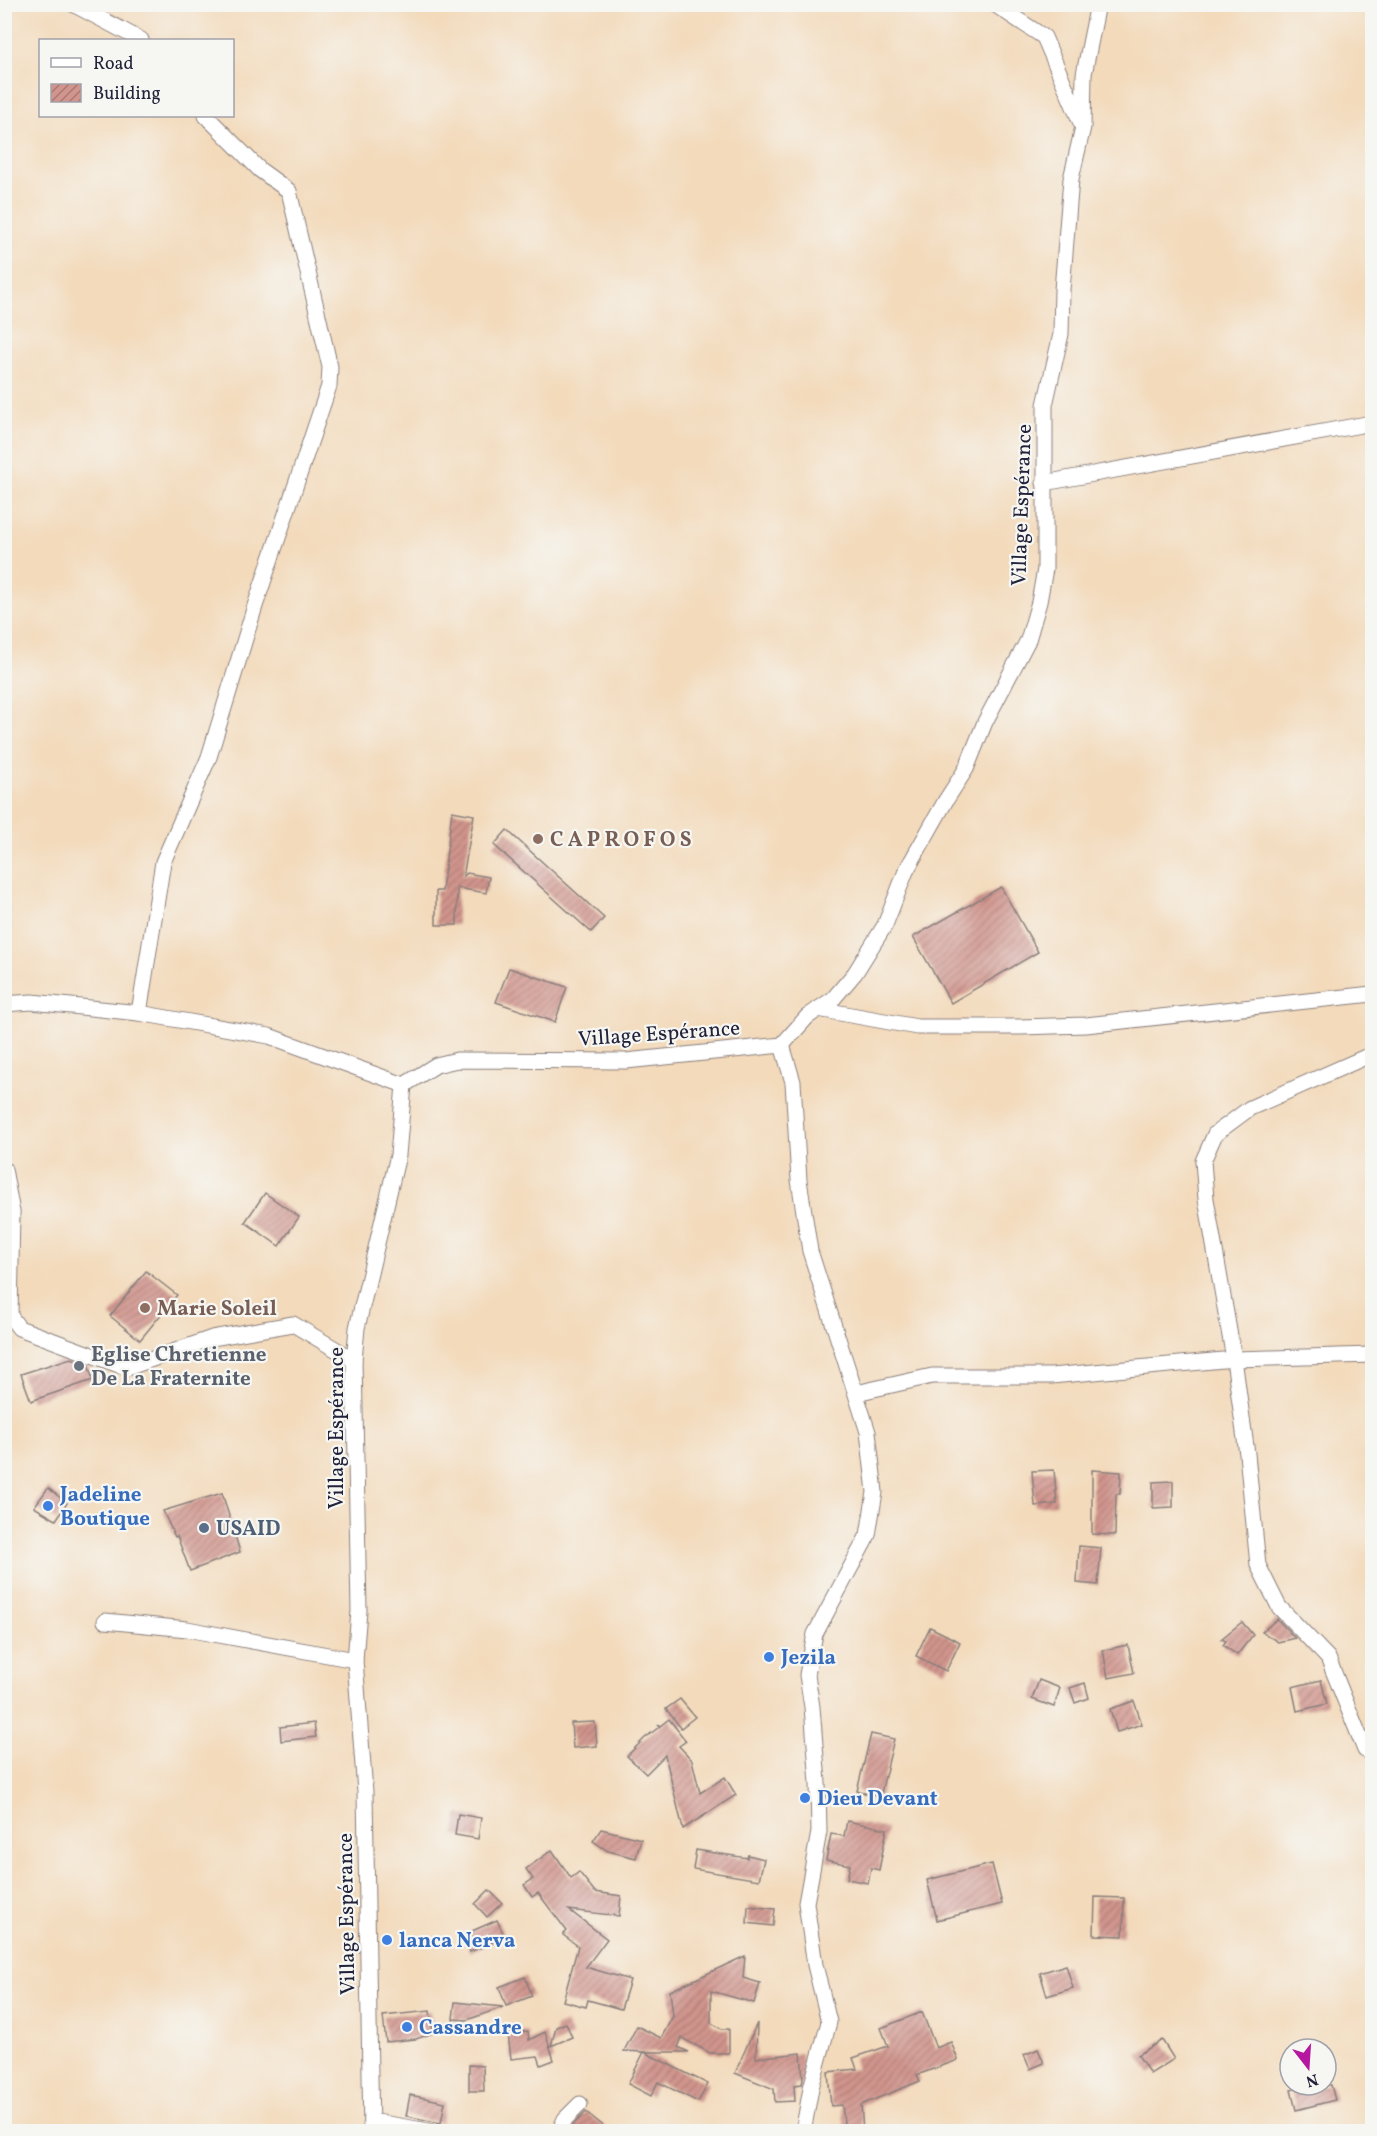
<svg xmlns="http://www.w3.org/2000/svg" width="1377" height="2136" font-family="Vollkorn,serif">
<defs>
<pattern id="building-hatch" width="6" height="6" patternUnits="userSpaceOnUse" patternTransform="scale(1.5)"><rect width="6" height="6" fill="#d1958d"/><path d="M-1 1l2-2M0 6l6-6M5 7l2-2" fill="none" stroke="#a97974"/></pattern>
</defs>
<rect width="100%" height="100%" fill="#f6f6f2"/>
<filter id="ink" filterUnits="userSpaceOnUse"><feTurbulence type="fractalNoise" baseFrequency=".0167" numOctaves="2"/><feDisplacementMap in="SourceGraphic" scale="12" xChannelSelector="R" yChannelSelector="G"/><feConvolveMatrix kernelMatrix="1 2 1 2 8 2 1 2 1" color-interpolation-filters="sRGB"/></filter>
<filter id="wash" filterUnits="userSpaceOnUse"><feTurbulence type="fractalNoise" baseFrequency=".008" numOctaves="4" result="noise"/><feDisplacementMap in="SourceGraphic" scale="24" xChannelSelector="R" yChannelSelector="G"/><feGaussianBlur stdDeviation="1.35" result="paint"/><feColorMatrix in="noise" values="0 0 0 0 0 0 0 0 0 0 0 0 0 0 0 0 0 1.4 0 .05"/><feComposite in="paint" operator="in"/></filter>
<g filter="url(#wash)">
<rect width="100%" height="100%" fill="#f3dabb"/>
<g id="blocks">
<!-- building -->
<g fill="url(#building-hatch)">
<path d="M452,811l22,4 -11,62 4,-4 22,4 -3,16 -29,-5v37h-21v-34h6z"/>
<path d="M507,830l97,88 -13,14 -97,-87z"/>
<path d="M1001,887l37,65 -87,51 -38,-66z"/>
<path d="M509,968l58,19 -12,35 -59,-20z"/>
<path d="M265,1193l34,24 -20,29 -34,-24z"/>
<path d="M146,1271l31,24 -37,45 -30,-24z"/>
<path d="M71,1358l17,6 5,16 -62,21 -10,-27z"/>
<path d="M1054,1470l3,34 -22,2 -3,-35z"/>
<path d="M1092,1470l29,2 -1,22h-4l-1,41 -23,-1z"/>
<path d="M1173,1481v26l-20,1v-26z"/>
<path d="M48,1488l19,15 -11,17 -22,-13z"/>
<path d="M222,1493l18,59 -50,19 -13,-35 -2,1 -12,-26z"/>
<path d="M1079,1546l22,2 -3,37 -21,-2z"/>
<path d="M1277,1619l18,19 -17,4 -16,-10z"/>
<path d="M1242,1622l11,13 -16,20 -14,-10 3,-4 -5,-2z"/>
<path d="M930,1627l30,15 -14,29 -30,-15z"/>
<path d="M1128,1645l6,28 -26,5 -5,-28z"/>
<path d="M1039,1680l21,8 -6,19 -22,-8z"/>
<path d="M1321,1680l6,24 -30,7 -5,-24z"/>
<path d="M1085,1683l4,15 -14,5 -5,-15z"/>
<path d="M680,1699l15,18 -14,11 -15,-19z"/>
<path d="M1134,1701l8,23 -25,8 -7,-23z"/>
<path d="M669,1719l17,22 -7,5 13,14 8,33 25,-16 11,18 -53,34 -18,-74 -19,19 -19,-18 18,-18 14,-11 -1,-3 2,2z"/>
<path d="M595,1722l2,24 -24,2 -2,-25z"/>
<path d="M314,1723l2,14 -35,4 -1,-14z"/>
<path d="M871,1734l23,5 -14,58 -23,-6z"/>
<path d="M458,1814l23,4 -3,21 -23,-4z"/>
<path d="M847,1821l40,8 -8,41 -8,-2 -3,15 -21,-4 3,-14 -24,-5 5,-26 13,2z"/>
<path d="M601,1829l40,10 -5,19 -28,-7 -15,-10z"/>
<path d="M552,1850l19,28 8,-6 16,20 26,4 -2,20 -50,-6 38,29 -21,28 44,13 -9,29 -33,-9 -2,7 -23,-6 15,-55 -15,-11 4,-4 -29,-38 -6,4 -8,-12 9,-6 -7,-10z"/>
<path d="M696,1850l51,8 1,-3 16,4 -5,21 -66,-11z"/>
<path d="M992,1864l10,40 -65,16 -10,-40z"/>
<path d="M489,1890l13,13 -15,14 -12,-13z"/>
<path d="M1095,1897l29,1 -1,38 -29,-1z"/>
<path d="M748,1906l27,3 -2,17 -26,-3z"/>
<path d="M497,1920l8,17 -35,15 -7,-17z"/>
<path d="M745,1956l-2,22 17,5 -6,20 -43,-12v32l11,6h7v24h-19l-28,-15 -4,9 11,5h-45l64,32 -10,18 -40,-20 -7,14 -23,-12 16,-32 -20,-1 13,-25 24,12 12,-22 -3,-25z"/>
<path d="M1066,1965l7,23 -26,8 -7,-23z"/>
<path d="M525,1977l7,19 -26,10 -7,-19z"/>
<path d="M455,2002l48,5 -36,13 -14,-1z"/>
<path d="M430,2011l3,22 -17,6 -30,3 -3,-26z"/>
<path d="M922,2012l14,36 15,-6 7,18 -41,15 3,6 -59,24 2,25 -18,2 -3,-27 -11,1 -3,-34 29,-3 -4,-11 35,-12 -7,-18z"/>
<path d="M566,2023l6,14 -21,9 5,-19z"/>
<path d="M757,2023l-1,35 45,-5 2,26 -1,5 -8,1 1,16 -20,1 -1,-13 -39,-16z"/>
<path d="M528,2031l1,9 16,-8 9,28 -13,5 -3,-9 -27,3 -3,-25z"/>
<path d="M1162,2040l12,19 -24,15 -12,-19z"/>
<path d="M1038,2049l6,14 -14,6 -6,-14z"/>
<path d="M469,2065l14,1 1,25h-15z"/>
<path d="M1309,2085h22l4,15 -39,10 -5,-20z"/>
<path d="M410,2095l35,7 -4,21 -35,-7z"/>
<path d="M586,2112l25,20h-41l5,-9z"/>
</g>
</g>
</g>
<g filter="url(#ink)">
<use href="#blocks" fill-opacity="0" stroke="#8a7e7b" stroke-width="1.5"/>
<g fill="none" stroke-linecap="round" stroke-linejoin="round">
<!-- street casing -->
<g stroke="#8a7e7b" stroke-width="17">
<g id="street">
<path d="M73,4l68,36"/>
<path d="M994,4l50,33 37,86"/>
<path d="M1044,483l328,-60"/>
<path d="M4,1004l28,-2 107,11 130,23 135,49"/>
<path d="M818,1009l99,18h103l66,-2 286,-31"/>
<path d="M139,1013l24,-151 46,-105 46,-151 74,-220 1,-19 -41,-176 -29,-21 -54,-54"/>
<path d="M782,1045l11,37 6,98 11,71 58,181 7,60 -7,43 -53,99 -8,41 5,32 6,76 1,49 -13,71 9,62 14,57 -18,66 -8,44"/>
<path d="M4,1169l8,43 -8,3"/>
<path d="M12,1212l-2,104 9,12 108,40 85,-30 81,-14 61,36"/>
<path d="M856,1393l76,-17h119l183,-17 138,-4"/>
<path d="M105,1621l82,8 168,31"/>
<path d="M1365,1750l-37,-92 -49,-51 -21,-42 -11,-111 -13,-95 -28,-160 -3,-38 12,-27 35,-26 120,-53"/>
<path d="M371,2121l63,11"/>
<path d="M371,2132l-6,-340 -10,-132 4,-49 -5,-251 3,-32 41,-173 6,-70 32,-20 21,-5 169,1 156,-16 25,-28 26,-18 22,-26 30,-48 21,-54 40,-71 20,-31 19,-47 43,-82 11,-38 6,-33v-164l16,-71 1,-44 9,-111 12,-52 1,-53 14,-70"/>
<path d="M559,2132l6,-13 15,-15"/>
</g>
</g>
<!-- street -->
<use href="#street" stroke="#fff" stroke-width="15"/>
</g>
</g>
<!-- markers -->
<g fill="#8d6e63" stroke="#f6f6f2" stroke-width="2">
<circle cx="538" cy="839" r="6"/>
<circle cx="145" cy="1308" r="6"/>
</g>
<circle fill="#6b7280" stroke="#f6f6f2" stroke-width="2" cx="79" cy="1366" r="6"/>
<g fill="#3f7fe0" stroke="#f6f6f2" stroke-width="2">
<circle cx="48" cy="1506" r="6"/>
<circle cx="769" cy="1657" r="6"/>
<circle cx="805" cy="1798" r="6"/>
<circle cx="387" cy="1940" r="6"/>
<circle cx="407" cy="2027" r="6"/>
</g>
<circle fill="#5c6f8a" stroke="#f6f6f2" stroke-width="2" cx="204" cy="1528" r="6"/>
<g text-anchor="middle" stroke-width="4.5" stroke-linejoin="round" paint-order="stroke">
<!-- street labels -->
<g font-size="21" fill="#22223b" stroke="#f6f6f2">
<text transform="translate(1021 505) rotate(-88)" y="7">Village Espérance</text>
<text transform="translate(659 1033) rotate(-4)" y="7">Village Espérance</text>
<text transform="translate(336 1428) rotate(-90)" y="7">Village Espérance</text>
<text transform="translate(346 1914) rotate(-91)" y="7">Village Espérance</text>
</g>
<!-- education labels -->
<g font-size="21" font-weight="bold" fill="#785e54" stroke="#f6f6f2" text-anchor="start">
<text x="550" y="846">C A P R O F O S</text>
<text x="157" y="1315">Marie Soleil</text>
</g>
<!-- worship labels -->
<g font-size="21" font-weight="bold" fill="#5b616d" stroke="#f6f6f2" text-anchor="start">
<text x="91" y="1361">Eglise Chretienne<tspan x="91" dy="24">De La Fraternite</tspan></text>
</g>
<!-- shop labels -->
<g font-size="21" font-weight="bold" fill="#366cbe" stroke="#f6f6f2" text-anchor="start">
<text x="60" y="1501">Jadeline<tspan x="60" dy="24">Boutique</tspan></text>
<text x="781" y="1664">Jezila</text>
<text x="817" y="1805">Dieu Devant</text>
<text x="399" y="1947">lanca Nerva</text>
<text x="419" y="2034">Cassandre</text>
</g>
<!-- service labels -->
<g font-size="21" font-weight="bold" fill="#4e5e75" stroke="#f6f6f2" text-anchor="start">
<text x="216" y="1535">USAID</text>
</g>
</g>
<!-- margin -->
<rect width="1377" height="2136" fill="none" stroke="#f6f6f2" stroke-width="24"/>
<!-- legend -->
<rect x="39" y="39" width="195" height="78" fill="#f6f6f2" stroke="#a1a1a9" stroke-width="1.5"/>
<rect x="51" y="58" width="30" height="9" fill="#ffffff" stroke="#a1a1a9" stroke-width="1.5"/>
<text x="93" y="69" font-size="18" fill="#22223b">Road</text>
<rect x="51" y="84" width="30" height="18" fill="url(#building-hatch)" stroke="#a1a1a9" stroke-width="1.5"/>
<text x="93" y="99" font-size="18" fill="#22223b">Building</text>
<!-- north arrow -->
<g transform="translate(1308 2067) rotate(163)"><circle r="28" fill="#f6f6f2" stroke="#a1a1a9" stroke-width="1.5"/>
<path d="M0-4.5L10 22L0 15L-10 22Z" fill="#b5179e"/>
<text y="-9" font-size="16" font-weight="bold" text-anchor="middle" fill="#22223b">N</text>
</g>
</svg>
